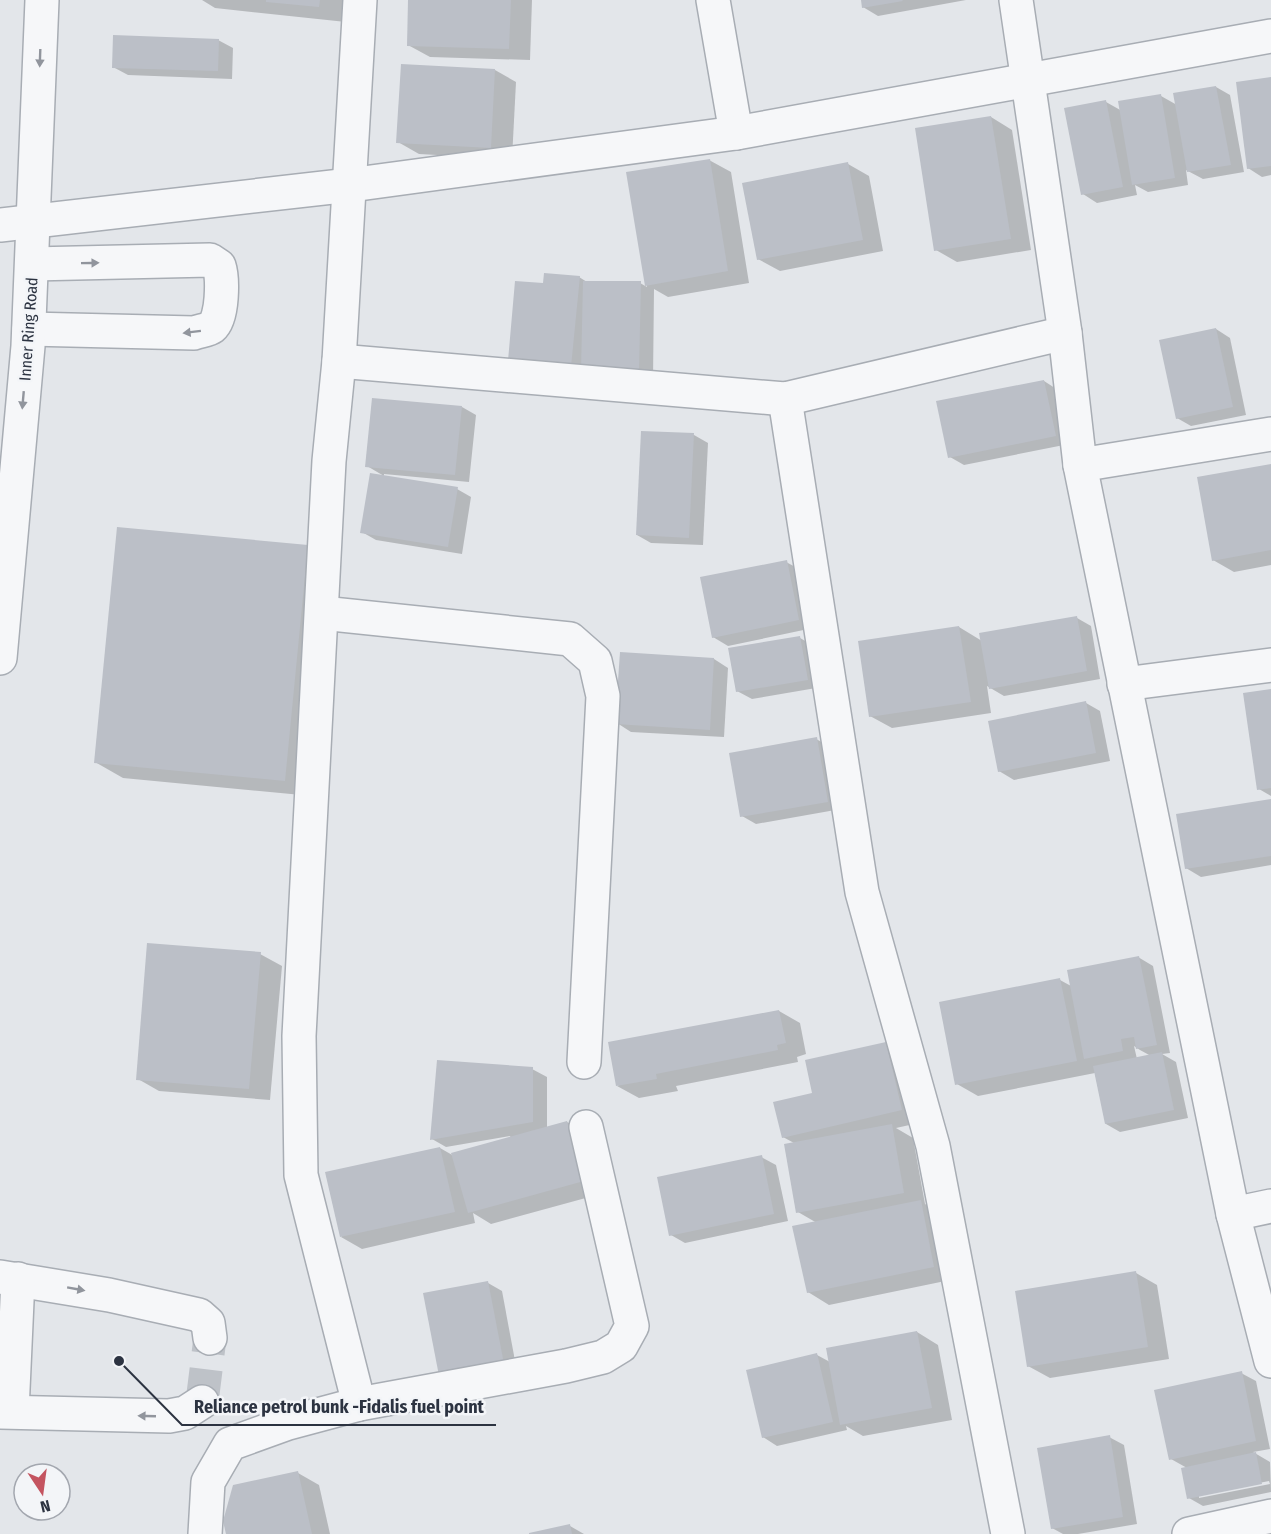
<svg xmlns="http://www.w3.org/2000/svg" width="1271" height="1534" font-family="'Fira Sans Condensed',sans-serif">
<rect width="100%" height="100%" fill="#e3e6ea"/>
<!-- shadow -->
<g fill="#0003" fill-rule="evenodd">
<path d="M202,0h146l-2,22 -131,-14z"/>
<path d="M410,0h122l-2,60 -100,-3 -22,-12z"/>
<path d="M862,0h104l-88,16 -15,-9z"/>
<path d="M218,40l15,8 -1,31 -104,-4 -15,-8z"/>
<path d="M495,70l21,12 -4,77 -93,-5 -21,-12z"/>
<path d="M1271,78v97l-9,2 -14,-9z"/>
<path d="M1216,87l14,8 14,77 -41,7 -17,-9 2,15 -40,7 -13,-7 2,10 -40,8 -14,-9 23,-92 16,9 39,-15 16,9z"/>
<path d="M991,117l21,13 19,120 -74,12 -21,-12z"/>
<path d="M709,160l22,12 18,111 -81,14 -14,-8 -1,91 -130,-1 22,-95 34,-7 8,5 53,1 7,4 -19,-113z"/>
<path d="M848,164l21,12 14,75 -103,20 -22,-12z"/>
<path d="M1216,329l14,9 16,77 -55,11 -14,-8z"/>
<path d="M1044,381l14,9 11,54 -105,21 -14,-8z"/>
<path d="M462,407l14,8 -7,67 -85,-8v2l-17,-10z"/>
<path d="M643,432l51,3 14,8 -5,102 -52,-2 -14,-8z"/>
<path d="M1271,465v100l-37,7 -21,-12z"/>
<path d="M457,489l14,8 -9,57 -86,-14 -14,-8z"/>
<path d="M118,528l190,18 27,16 -23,234 -189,-18 -28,-16z"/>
<path d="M786,562l15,8 12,58 -85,18 -15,-9z"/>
<path d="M1077,618l14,8 9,53 -96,17 -17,-10 4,27 -99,15 -22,-12 89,-89 23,14z"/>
<path d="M800,638l14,8 8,41 -70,12 -15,-8z"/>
<path d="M622,654l92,5 14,9 -4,69 -93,-5 -14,-9z"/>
<path d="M1271,690v106l-12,-7z"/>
<path d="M1086,703l14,8 10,50 -96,19 -15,-9z"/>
<path d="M816,739l15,8 10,62 -85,15 -14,-8z"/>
<path d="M1271,800v65l-70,12 -15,-9z"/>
<path d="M260,954l22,12 -12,134 -111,-9 -21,-12z"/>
<path d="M1138,957l15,9 17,87 -8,1 14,8 12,56 -68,14 -14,-8 -11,-51 -117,23 -21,-12 103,-104 11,6zM1134,1046l6,4 11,6 -14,3z"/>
<path d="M779,1011l21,12 6,31 -9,3 1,5 -122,24 2,5 -39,7 -22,-12z"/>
<path d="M886,1043l21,13 16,66 -27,6 17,10 12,66 17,10 13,65 -126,26 -21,-13 9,-69 -19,-11 -4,-69 -11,-6 31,-43z"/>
<path d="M532,1069l15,8v51l20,-6 21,13 16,58 -113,31 -18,-11 2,10 -113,26 -21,-12 99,-89 14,8 57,-18 -1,-2 -64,11 -14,-8z"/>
<path d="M761,1157l15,8 12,56 -103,22 -14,-8z"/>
<path d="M1136,1273l21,12 12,74 -119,19 -22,-12z"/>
<path d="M488,1283l14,8 16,86 -62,12z"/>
<path d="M917,1332l21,13 14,75 -89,16 -17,-10 1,4 -70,16 -14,-9 54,-82 13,7z"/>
<path d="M1241,1373l15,8 14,68 -17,3 17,10 1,30 -68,14 -14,-8 -2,-30 -16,-9zM1269,1481l1,3 -71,14v-3z"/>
<path d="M1109,1437l15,8 13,79 -59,10h-15l-11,-6z"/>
<path d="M298,1473l21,12 11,49h-102z"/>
<path d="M570,1526l14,8h-53z"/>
</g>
<!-- building -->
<g fill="#bbbfc7">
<path d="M266,0h54l-1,7 -53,-5z"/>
<path d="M408,0h103l-2,49 -102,-3z"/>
<path d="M861,0h41l1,1 -41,7z"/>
<path d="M113,35l106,4 -1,32 -106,-3z"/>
<path d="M401,64l94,5 -4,79 -95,-5z"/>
<path d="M1271,77v89l-24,3 -11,-87z"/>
<path d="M1216,86l15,79 -44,7 -14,-79z"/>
<path d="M1161,94l14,84 -43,7 -14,-84z"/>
<path d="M1106,100l17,87 -42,8 -17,-87z"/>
<path d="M991,116l20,123 -77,12 -19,-123z"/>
<path d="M710,159l18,112 -83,15 -19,-114z"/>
<path d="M848,162l15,78 -106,20 -15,-77z"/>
<path d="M544,273l36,3 -10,101 -63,-5 8,-91 28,2z"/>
<path d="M583,281h58l-2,91 -58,-1z"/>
<path d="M1216,328l17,79 -57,12 -17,-79z"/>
<path d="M1044,380l12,56 -108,22 -12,-57z"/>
<path d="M372,398l90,8 -7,69 -90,-8z"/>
<path d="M641,431l53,2 -5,105 -53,-3z"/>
<path d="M1271,464v86l-59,11 -15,-84z"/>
<path d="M370,473l88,14 -10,60 -88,-14z"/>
<path d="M117,527l191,18 -23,236 -191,-18z"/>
<path d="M787,560l12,60 -87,18 -12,-61z"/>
<path d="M1077,616l10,55 -98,18 -10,-56z"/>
<path d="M959,626l12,76 -102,15 -11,-76z"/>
<path d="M800,636l8,44 -72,12 -8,-44z"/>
<path d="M620,652l94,6 -4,72 -95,-6z"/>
<path d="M1271,689v99l-14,2 -14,-97z"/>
<path d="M1086,701l10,52 -98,19 -10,-51z"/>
<path d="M817,737l11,65 -88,15 -11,-64z"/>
<path d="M1271,799v57l-86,13 -9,-55z"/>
<path d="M147,943l114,9 -12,137 -113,-9z"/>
<path d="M1139,956l18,89 -21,4 -2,-12 -13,2 2,12 -39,8 -17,-89z"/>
<path d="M1060,978l17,83 -122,24 -16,-83z"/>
<path d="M779,1010l7,33 -9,2 1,5 -122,24 1,5 -41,7 -8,-44z"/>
<path d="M886,1042l16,68 -120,28 -9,-36 39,-9 -7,-33z"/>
<path d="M1162,1052l12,58 -69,14 -12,-58z"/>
<path d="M437,1060l96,7v55l-103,18z"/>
<path d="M567,1121l17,60 -116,32 -17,-60z"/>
<path d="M892,1124l12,69 -108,20 -12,-69z"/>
<path d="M440,1147l15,65 -115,25 -15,-65z"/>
<path d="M762,1155l12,59 -105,22 -12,-59z"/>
<path d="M921,1200l13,67 -127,26 -15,-67z"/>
<path d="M1136,1271l12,76 -121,20 -12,-76z"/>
<path d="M488,1281l17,88 -65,12 -17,-88z"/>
<path d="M917,1331l15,77 -92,17 -14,-77z"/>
<path d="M817,1353l16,69 -71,16 -16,-68z"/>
<path d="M1242,1371l14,70 -87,19 -15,-70z"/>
<path d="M1110,1435l13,82 -72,12 -14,-81z"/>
<path d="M1256,1452l6,32 -75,15 -6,-31z"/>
<path d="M298,1471l14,63h-86l-3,-13 10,-36z"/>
<path d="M570,1524l2,10h-43v-1z"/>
</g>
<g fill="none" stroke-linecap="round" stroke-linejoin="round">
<!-- minor-tunnel -->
<path stroke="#bec2c8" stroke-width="33" stroke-dasharray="33 16" stroke-linecap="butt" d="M202,1402l8,-64"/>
<!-- minor casing -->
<g stroke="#a8adb4" stroke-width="36">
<g id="minor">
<path d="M713,0l23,133"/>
<path d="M1016,0l49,333 15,132 153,749 38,147"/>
<path d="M0,225l350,-40 386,-52 535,-97"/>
<path d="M29,329l165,4c5,-2 14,-3 18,-6 11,-9 11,-49 7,-61l-9,-6 -178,4"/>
<path d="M339,361l446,38 280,-66"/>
<path d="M785,399l77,493 71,254 75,388"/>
<path d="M1080,465l191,-31"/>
<path d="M322,613l248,26 25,22 8,35 -19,366"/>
<path d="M0,658l28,-312 14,-346"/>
<path d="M1124,684l147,-19"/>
<path d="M1233,1214l38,-8"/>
<path d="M0,1277l109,18 90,20 9,8 2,15"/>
<path d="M359,1404l-58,-229 -2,-139 30,-575 10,-100 21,-361"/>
<path d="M12,1411l6,-132"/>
<path d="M0,1412l169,4 16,-3 17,-11"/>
<path d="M205,1534l3,-52 22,-38 58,-21 71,-19 207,-38 37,-9 18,-11 11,-20 -46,-199"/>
<path d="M1189,1534l82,-18"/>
</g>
</g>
<!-- minor -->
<use href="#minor" stroke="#f6f7f9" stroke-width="33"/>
</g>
<!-- one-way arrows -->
<defs><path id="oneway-solid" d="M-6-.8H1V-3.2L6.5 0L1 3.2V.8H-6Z" transform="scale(1.5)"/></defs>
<g fill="#91959d">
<use href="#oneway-solid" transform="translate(40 58) rotate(92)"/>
<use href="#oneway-solid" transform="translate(90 263) rotate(-1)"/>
<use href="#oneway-solid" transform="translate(192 332) rotate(173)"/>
<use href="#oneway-solid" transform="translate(23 400) rotate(95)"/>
<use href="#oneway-solid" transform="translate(76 1289) rotate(10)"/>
<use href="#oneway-solid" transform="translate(147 1416) rotate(-178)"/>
</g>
<g text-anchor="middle" stroke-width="5" stroke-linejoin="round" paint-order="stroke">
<!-- street labels -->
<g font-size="16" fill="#2c3341" stroke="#f3f5f8">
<text transform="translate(28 329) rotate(-86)" y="6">Inner Ring Road</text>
</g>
</g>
<!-- callouts -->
<path fill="none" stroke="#2c3341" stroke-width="2" d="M119 1361L182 1425H496"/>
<circle fill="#2c3341" stroke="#f3f5f8" stroke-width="2" cx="119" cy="1361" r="6"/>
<g font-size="18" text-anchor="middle" font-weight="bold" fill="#2c3341" stroke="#f3f5f8" stroke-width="5" stroke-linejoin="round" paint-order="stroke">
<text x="339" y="1413">Reliance petrol bunk -Fidalis fuel point</text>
</g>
<!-- north arrow -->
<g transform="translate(42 1492) rotate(167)"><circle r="28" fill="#f3f5f8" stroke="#a3a7af" stroke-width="1.5"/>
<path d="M0-4.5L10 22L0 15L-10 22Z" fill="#c45460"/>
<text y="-9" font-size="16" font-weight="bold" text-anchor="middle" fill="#2c3341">N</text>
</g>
</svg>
